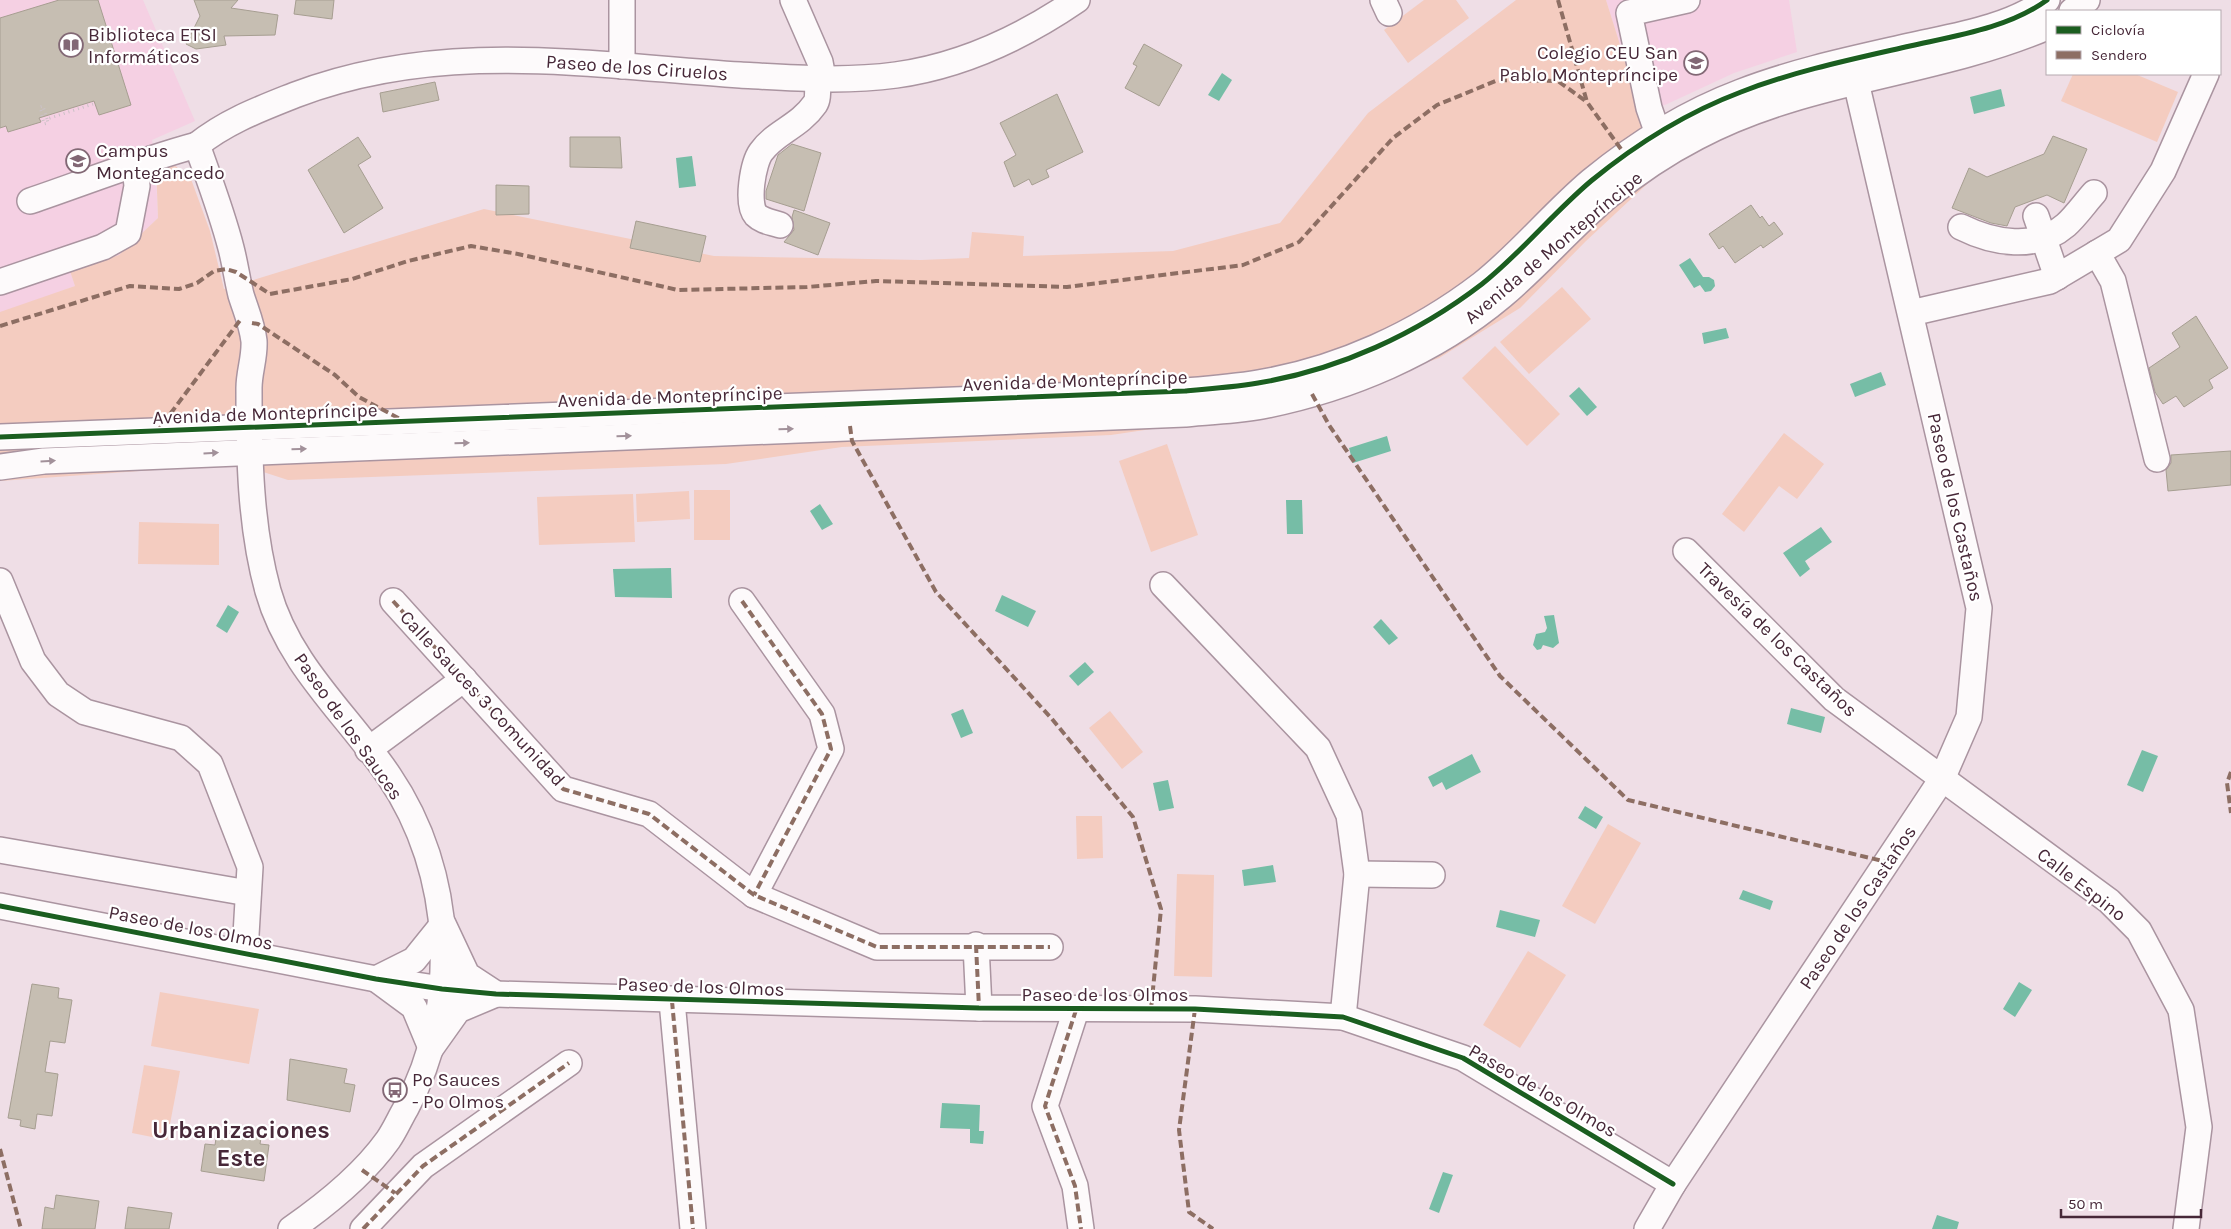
<svg xmlns="http://www.w3.org/2000/svg" width="2231" height="1229" font-family="Karla,sans-serif">
<rect width="100%" height="100%" fill="#efdee6"/>
<!-- built -->
<g fill="#f5d0e3">
<path d="M0,0h143l52,121 -43,19 3,16 3,62 -39,37 -49,16 5,15 -75,28z"/>
<path d="M1606,0h183l8,52 -63,21 -69,32 -24,7z"/>
</g>
<!-- green -->
<g fill="#f4ccc0">
<path d="M1424,0h32l13,18 -61,45 -24,-33z"/>
<path d="M1516,0h90l54,172 -74,69 -66,67 -81,50 -139,49 -189,28 -269,12 -116,17 -438,16 -50,-16 -238,17v-169l75,-26 -5,-15 49,-16 39,-37 -2,-53 17,-1 18,15 19,52 14,58 260,-80 230,47 207,4 48,-2 3,-26 52,4 -1,20 150,-5 107,-28 88,-110z"/>
<path d="M2073,74h62l43,18 -21,50 -96,-41z"/>
<path d="M1562,287l29,32 -62,55 -29,-32z"/>
<path d="M1495,346l65,68 -33,32 -65,-68z"/>
<path d="M1784,433l40,31 -27,35 -18,-13 -35,46 -22,-18z"/>
<path d="M1167,444l31,91 -47,17 -32,-91z"/>
<rect x="694" y="490" width="36" height="50"/>
<path d="M689,491l1,28 -53,3 -1,-28z"/>
<path d="M633,494l2,48 -96,3 -2,-48z"/>
<path d="M139,522l80,2v41l-81,-1z"/>
<path d="M1110,711l33,41 -21,17 -33,-41z"/>
<path d="M1076,816h26l1,42 -26,1z"/>
<path d="M1608,824l33,19 -46,81 -33,-18z"/>
<path d="M1177,874l37,1 -2,102 -38,-1z"/>
<path d="M1528,951l38,24 -46,73 -37,-23z"/>
<path d="M160,992l99,17 -10,55 -98,-18z"/>
<path d="M144,1065l36,6 -13,69 -35,-7z"/>
</g>
<!-- water -->
<g fill="#76bda6">
<path d="M1222,73l10,7 -13,21 -11,-6z"/>
<path d="M2001,89l4,17 -31,8 -4,-17z"/>
<path d="M692,156l4,30 -17,2 -3,-30z"/>
<path d="M1690,258l13,19h6l5,3 1,6 -4,5 -6,1 -5,-7 -6,3 -15,-23z"/>
<path d="M1726,328l3,10 -25,6 -2,-11z"/>
<path d="M1881,372l5,13 -31,12 -5,-13z"/>
<path d="M1579,387l18,20 -10,9 -18,-20z"/>
<path d="M1387,436l4,15 -38,12 -4,-15z"/>
<path d="M1286,500h16l1,34h-16z"/>
<path d="M820,504l13,20 -11,6 -12,-19z"/>
<path d="M1821,527l11,15 -27,19 5,8 -10,8 -17,-24z"/>
<path d="M671,568l1,30 -57,-1 -2,-28z"/>
<path d="M1002,595l34,16 -8,16 -33,-16z"/>
<path d="M228,605l11,7 -12,21 -11,-7z"/>
<path d="M1554,615l5,28 -6,5 -10,-3 -2,4 -4,1 -4,-5 3,-11 9,-2 2,-4 -3,-12z"/>
<path d="M1381,619l17,19 -9,7 -16,-18z"/>
<path d="M1085,662l9,10 -16,14 -9,-10z"/>
<path d="M1791,708l34,9 -4,16 -34,-9z"/>
<path d="M963,709l10,24 -12,5 -10,-24z"/>
<path d="M2142,750l16,6 -15,36 -16,-7z"/>
<path d="M1472,754l9,18 -35,18 -4,-8 -9,5 -5,-10z"/>
<path d="M1168,780l6,28 -15,3 -6,-28z"/>
<path d="M1585,806l18,11 -7,12 -18,-11z"/>
<path d="M1273,865l3,17 -32,4 -2,-16z"/>
<path d="M1743,890l30,11 -3,9 -31,-11z"/>
<path d="M1500,910l40,10 -5,17 -39,-10z"/>
<path d="M2019,982l13,8 -17,27 -12,-8z"/>
<path d="M942,1103l38,2 -1,26h5l-1,13 -13,-1v-14l-30,-1z"/>
<path d="M1443,1172l10,3 -14,38 -10,-4z"/>
<path d="M1937,1215l22,7 -2,7h-25z"/>
</g>
<!-- building -->
<g fill="#c6beb2" stroke="#a69e91">
<path d="M59,0h39l33,105 -32,10 -5,-14 -55,17 2,4 -33,10 -2,-6 -6,2v-110z"/>
<path d="M194,0h44l-7,8 47,7 -3,20 -51,1 2,9 -30,4 -10,-5 14,-28z"/>
<path d="M296,0h38l-2,19 -38,-5z"/>
<path d="M1144,44l38,21 -23,41 -34,-18 12,-22 -4,-2z"/>
<path d="M435,82l4,18 -56,12 -3,-19z"/>
<path d="M1057,94l26,58 -37,18 3,7 -17,8 -3,-6 -15,8 -10,-25 12,-7 -16,-32z"/>
<path d="M2053,136l34,13 -23,54 -17,-8 -32,12 -8,19 -16,-3 -39,-15 17,-40 18,9 57,-23z"/>
<path d="M358,137l13,20 -13,8 25,43 -39,25 -36,-63z"/>
<path d="M570,137h50l2,31 -52,-1z"/>
<path d="M792,144l29,9 -17,58 -38,-12v-8l12,-36z"/>
<path d="M496,185l33,1v28l-33,1z"/>
<path d="M1751,205l9,13 2,-2 7,10 5,-4 9,12 -20,14 -2,-3 -26,18 -12,-17 -4,3 -10,-15z"/>
<path d="M794,210l36,13 -12,32 -34,-13 10,-12 -2,-13z"/>
<path d="M636,221l70,15 -6,26 -70,-14z"/>
<path d="M2196,316l32,52 -19,12 4,8 -29,19 -8,-11 -13,8 -8,-12 -6,-24 31,-21 -8,-14z"/>
<path d="M2231,451v34l-63,6 -2,-21 5,-7v-8z"/>
<path d="M32,984l27,4 -1,10 14,2 -7,43 -15,-2 -5,31 13,2 -6,42 -15,-2 -2,15 -15,-3 1,-6 -13,-2z"/>
<path d="M290,1059l57,10 -3,14 11,2 -5,27 -63,-12z"/>
<path d="M217,1132l44,6 -1,6 9,1 -5,36 -63,-10 4,-27 10,1z"/>
<path d="M56,1195l43,6 -4,28h-53l3,-22 9,2z"/>
<path d="M128,1207l44,6 -3,16h-44z"/>
</g>
<g fill="none" stroke-linecap="round" stroke-linejoin="round">
<!-- minor casing -->
<g stroke="#aa94a0" stroke-width="28">
<g id="minor">
<path d="M793,0l27,62 3,16"/>
<path d="M1383,0l6,13"/>
<path d="M2072,11l15,-11"/>
<path d="M622,66v-66"/>
<path d="M1658,134l-9,-26 -20,-95 58,-13"/>
<path d="M197,145c30,-24 63,-36 98,-50 147,-56 293,-30 445,-20 52,3 104,7 156,0 65,-9 127,-38 181,-75"/>
<path d="M30,201c56,-19 111,-41 167,-56 12,34 25,68 34,103 4,15 6,31 10,47 5,16 11,29 13,46 1,16 -5,31 -5,47 0,67 1,138 19,203 21,75 80,124 121,185 66,97 72,230 17,332 -6,10 -11,22 -18,32 -25,35 -61,64 -97,89"/>
<path d="M2036,216l21,61"/>
<path d="M780,225c-9,-3 -18,-4 -24,-10 -10,-11 -3,-52 5,-63 14,-20 38,-25 54,-48 4,-6 2,-18 3,-26"/>
<path d="M1961,227c32,16 75,24 105,-2 10,-9 19,-22 28,-32"/>
<path d="M2097,253l16,28 44,178"/>
<path d="M0,282l103,-35 25,-14 9,-47 -2,-20"/>
<path d="M1911,313l139,-32 69,-41 44,-69 43,-97"/>
<path d="M0,437l1185,-46c24,-2 49,-4 73,-8 80,-13 159,-49 224,-99 39,-31 71,-71 109,-103 44,-36 97,-69 150,-89 54,-21 112,-33 169,-46 45,-10 99,-18 137,-46"/>
<path d="M0,467l44,-6 1141,-47c25,-3 52,-3 77,-8 86,-17 172,-53 240,-110 37,-31 69,-69 106,-100 27,-22 58,-43 89,-59 109,-58 237,-62 350,-110"/>
<path d="M1686,551l148,148 275,202 30,30 42,79 18,117 -13,102"/>
<path d="M0,581l33,80 25,33 27,18 96,26 29,26 40,103 -5,85"/>
<path d="M1163,585l155,163 31,67 8,59 -14,143"/>
<path d="M393,601l170,188 86,25 105,81 123,52h173"/>
<path d="M742,601l80,113 9,35 -77,146"/>
<path d="M368,750l96,-71"/>
<path d="M0,850l248,43"/>
<path d="M1357,874l75,1"/>
<path d="M0,906l376,73 66,10 54,5 483,14 216,1 148,8 120,41 210,126"/>
<path d="M443,924l24,51 29,19 -38,16 -27,38 -17,-41 -38,-28 38,-19z"/>
<path d="M976,945l3,63"/>
<path d="M672,1001l21,228"/>
<path d="M1076,1010l-31,96 30,80 6,43"/>
<path d="M363,1229l60,-63 146,-103"/>
<path d="M1647,1229l26,-45 269,-405 27,-62 10,-109 -127,-543"/>
</g>
</g>
<!-- path -->
<path stroke="#cbc1c6" stroke-width="3" stroke-dasharray="1 4" stroke-linecap="butt" d="M47,119l-4,-13 -3,1 4,17 4,-1 -1,-4 46,-15"/>
<!-- minor -->
<use href="#minor" stroke="#fdfafb" stroke-width="25"/>
<!-- quiet -->
<g stroke="#8d6e63" stroke-width="4" stroke-dasharray="8 4" stroke-linecap="butt">
<path d="M1558,0l29,102 39,54"/>
<path d="M252,323l6,1 77,51 24,22 41,22"/>
<path d="M0,326l130,-40 49,3 18,-6 17,-12 12,-2 10,3 34,22 82,-15 56,-18 63,-15 47,8 160,36 129,-3 69,-6 191,6 176,-22 56,-23 94,-104 44,-33 61,-25 60,1 29,21"/>
<path d="M1312,394l17,31 171,251 128,124 259,62"/>
<path d="M850,426l2,15 84,151 116,127 81,98 28,92 -10,100"/>
<path d="M156,433l85,-114"/>
<path d="M393,601l170,188 86,25 105,81 123,52h173"/>
<path d="M742,601l80,113 9,35 -77,146"/>
<path d="M2231,772l-4,11 4,30"/>
<path d="M976,945l3,63"/>
<path d="M672,1001l21,228"/>
<path d="M1195,1009l-16,121 10,82 24,17"/>
<path d="M1076,1010l-31,96 30,80 6,43"/>
<path d="M0,1149l21,80"/>
<path d="M362,1170l33,23"/>
<path d="M363,1229l60,-63 146,-103"/>
</g>
<!-- cycleway casing -->
<g stroke="#fff" stroke-width="8">
<g id="cycleway">
<path d="M0,437l1185,-46c24,-2 49,-4 73,-8 80,-13 159,-49 224,-99 39,-31 71,-71 109,-103 44,-36 97,-69 150,-89 54,-21 112,-33 169,-46 45,-10 99,-18 137,-46"/>
<path d="M0,906l376,73 66,10 54,5 483,14 216,1 148,8 120,41 210,126"/>
</g>
</g>
<!-- cycleway -->
<use href="#cycleway" stroke="#1b5e20" stroke-width="5"/>
</g>
<!-- one-way arrows -->
<defs><path id="oneway-solid" d="M-6-.8H1V-3.2L6.5 0L1 3.2V.8H-6Z" transform="scale(1.25)"/></defs>
<g fill="#a2919a">
<use href="#oneway-solid" transform="translate(786 429) rotate(-2)"/>
<use href="#oneway-solid" transform="translate(624 436) rotate(-2)"/>
<use href="#oneway-solid" transform="translate(462 443) rotate(-2)"/>
<use href="#oneway-solid" transform="translate(299 449) rotate(-2)"/>
<use href="#oneway-solid" transform="translate(211 453) rotate(-3)"/>
<use href="#oneway-solid" transform="translate(48 461) rotate(-4)"/>
</g>
<!-- icons -->
<defs>
<g id="library-ring" transform="scale(1.25)"><circle r="9.5" fill="#fff" stroke="#826875" stroke-width="1.5"/><path d="M-6-4Q-3-5.5-.7-3.5V5Q-3 3-6 4ZM6-4Q3-5.5 .7-3.5V5Q3 3 6 4Z" fill="#826875"/></g>
<g id="school-ring" transform="scale(1.25)"><circle r="9.5" fill="#fff" stroke="#826875" stroke-width="1.5"/><path d="M0-5L7-2L0 1L-7-2ZM-4 1L0 2.5L4 1V4Q0 6-4 4Z" fill="#826875"/></g>
<g id="university-ring" transform="scale(1.25)"><circle r="9.5" fill="#fff" stroke="#826875" stroke-width="1.5"/><path d="M0-5L7-2L0 1L-7-2ZM-4 1L0 2.5L4 1V4Q0 6-4 4Z" fill="#826875"/></g>
<g id="bus-ring" transform="scale(1.25)"><circle r="9.5" fill="#fff" stroke="#826875" stroke-width="1.5"/><path d="M-5-6H5V4H4V6H2V4H-2V6H-4V4H-5ZM-3.5-4V0h7V-4ZM-3.5 1.2v1.5H-2V1.2ZM2 1.2v1.5H3.5V1.2Z" fill="#826875"/></g>
</defs>
<g fill-rule="evenodd">
<use href="#library-ring" x="71" y="45"/>
<use href="#school-ring" x="1696" y="63"/>
<use href="#university-ring" x="78" y="161"/>
<use href="#bus-ring" x="395" y="1090"/>
</g>
<g text-anchor="middle" stroke-width="4.5" stroke-linejoin="round" paint-order="stroke">
<!-- poi labels -->
<g font-size="19" fill="#472838" stroke="#fff" text-anchor="start">
<text x="88" y="41">Biblioteca ETSI<tspan x="88" dy="22">Informáticos</tspan></text>
<text x="1678" y="59" text-anchor="end">Colegio CEU San<tspan x="1678" dy="22">Pablo Montepríncipe</tspan></text>
<text x="96" y="157">Campus<tspan x="96" dy="22">Montegancedo</tspan></text>
<text x="412" y="1086">Pº Sauces<tspan x="412" dy="22">- Pº Olmos</tspan></text>
</g>
<!-- street labels -->
<g font-size="19" fill="#472838" stroke="#fff">
<text transform="translate(637 67) rotate(4)" y="7">Paseo de los Ciruelos</text>
<text transform="translate(1553 247) rotate(-40)" y="7">Avenida de Montepríncipe</text>
<text transform="translate(1075 380) rotate(-2)" y="7">Avenida de Montepríncipe</text>
<text transform="translate(670 396) rotate(-2)" y="7">Avenida de Montepríncipe</text>
<text transform="translate(265 413) rotate(-2)" y="7">Avenida de Montepríncipe</text>
<text transform="translate(1956 507) rotate(77)" y="7">Paseo de los Castaños</text>
<text transform="translate(1778 639) rotate(44)" y="7">Travesía de los Castaños</text>
<text transform="translate(483 698) rotate(47)" y="7">Calle Sauces 3 Comunidad</text>
<text transform="translate(349 726) rotate(55)" y="7">Paseo de los Sauces</text>
<text transform="translate(2082 884) rotate(38)" y="7">Calle Espino</text>
<text transform="translate(1857 907) rotate(-56)" y="7">Paseo de los Castaños</text>
<text transform="translate(191 927) rotate(11)" y="7">Paseo de los Olmos</text>
<text transform="translate(701 986) rotate(2)" y="7">Paseo de los Olmos</text>
<text x="1105" y="1001">Paseo de los Olmos</text>
<text transform="translate(1543 1090) rotate(30)" y="7">Paseo de los Olmos</text>
</g>
<!-- district labels -->
<g font-size="24" font-weight="bold" fill="#472838" stroke="#fff">
<text x="241" y="1138">Urbanizaciones<tspan x="241" dy="28">Este</tspan></text>
</g>
</g>
<!-- legend -->
<rect x="2046" y="10" width="175" height="65" fill="#ffffff" stroke="#b5a9af"/>
<rect x="2056" y="26" width="25" height="8" fill="#1b5e20" stroke="#b5a9af"/>
<text x="2091" y="35" font-size="15" fill="#472838">Ciclovía</text>
<rect x="2056" y="51" width="25" height="8" fill="#8d6e63" stroke="#b5a9af"/>
<text x="2091" y="60" font-size="15" fill="#472838">Sendero</text>
<!-- scale -->
<path d="M2061 1209v8h140v-8" fill="none" stroke="#472838" stroke-width="2.5"/>
<text x="2068" y="1209" font-size="15" fill="#472838" stroke="#ffffff" stroke-width="4" paint-order="stroke">50 m</text>
</svg>
